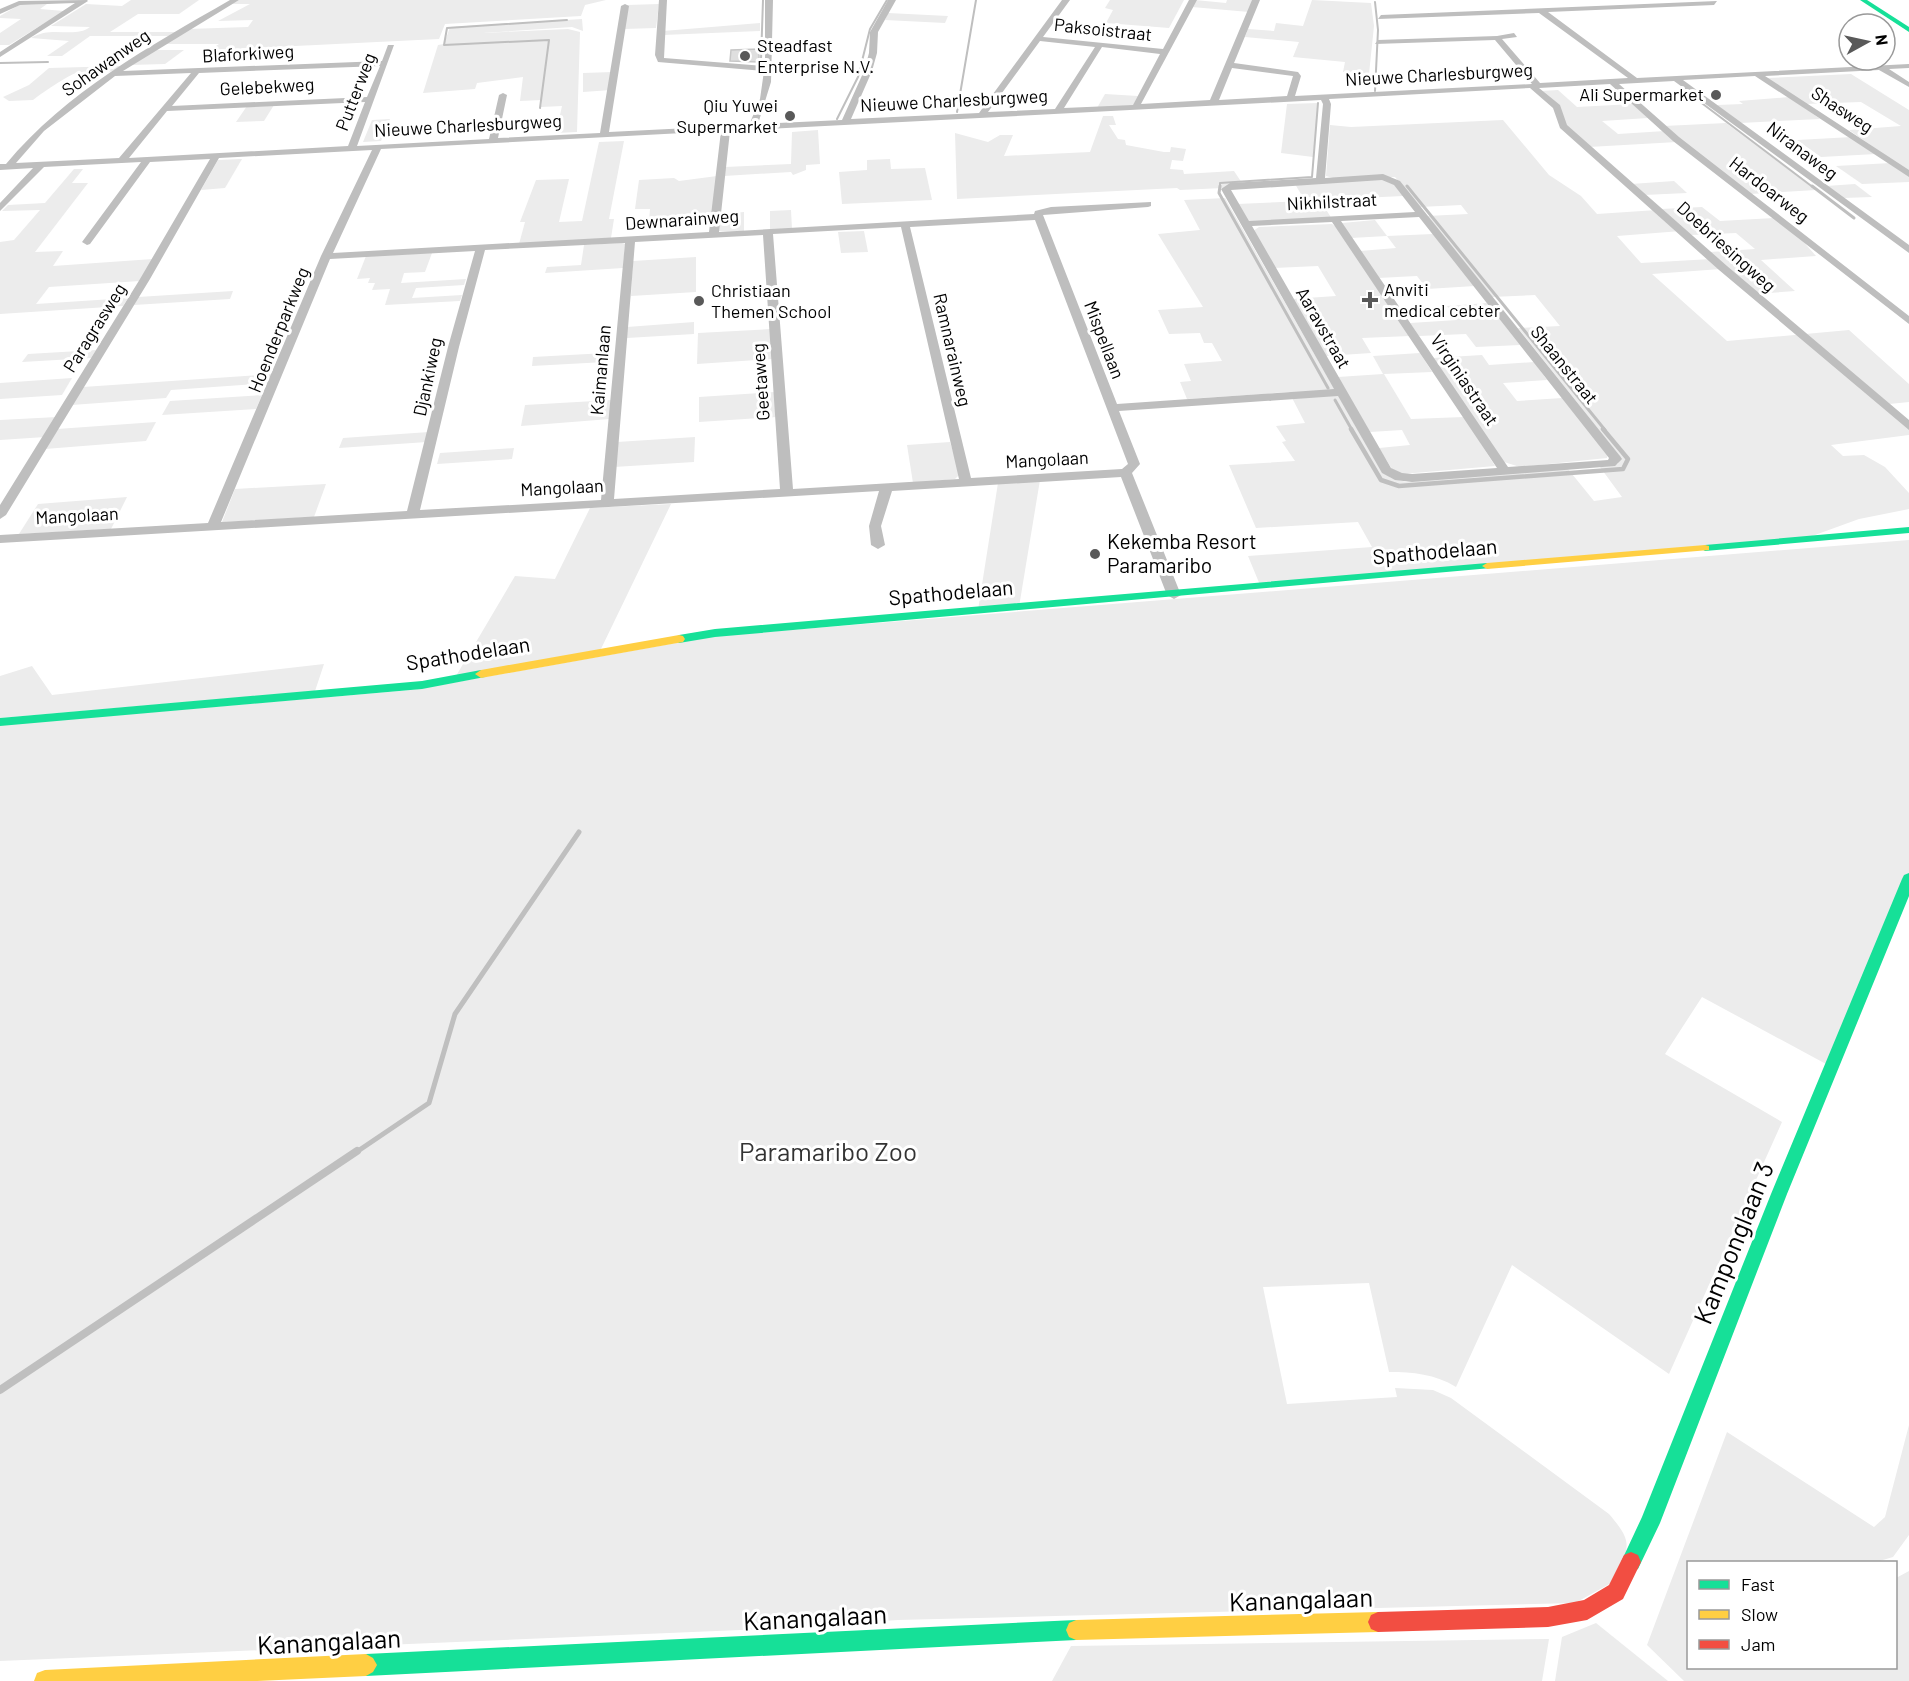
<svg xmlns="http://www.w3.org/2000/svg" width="1909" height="1681" font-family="Barlow,sans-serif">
<rect width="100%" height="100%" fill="#fff"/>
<!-- green -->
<g fill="#ececec">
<path d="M131,0h68l-20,14h-41l-28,18h66l-6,4h-80l-28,20h-15l22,-15 -38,-3c21,-13 43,1 59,-11l-39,-1 35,-22 36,2z"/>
<path d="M239,0h367l-21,5 -4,11 -136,8 -6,15 -229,11 9,-6h-56l25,-15 60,-2 5,-7 -35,1 32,-17h-18z"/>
<path d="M1110,0h74l-15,28 -63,-5 7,-13 -8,-2z"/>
<path d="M1195,0l31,3 1,-3h26l-4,12 -57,-5z"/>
<path d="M1312,0l59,3 3,23 -5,48 -26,-2 2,-10 -52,-5 6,-15 -54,-5 3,-8 26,2 2,-8 27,3z"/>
<path d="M47,4l-7,5 24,2 -55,34h-9v-12l21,-14 -21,-1v-2l19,-11z"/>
<path d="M659,4l-3,24 -32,1 3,-24z"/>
<path d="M888,13l60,3 -3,7 -60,-3z"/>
<path d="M582,19l1,12 -11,-4 -89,6 85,-4 12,3 -3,100 -21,1 6,-27 -21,1 1,-7 -22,1 3,-24 -46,6 -2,6 -52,4 15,-48 6,-1 6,-17z"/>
<path d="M760,23v8l-97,4v-4z"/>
<path d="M153,50h31l-19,14 -35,1z"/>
<path d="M121,66c-17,12 -26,5 -45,7 -6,1 -37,22 -43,27l-24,1 -6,-4 26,-12 20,-17z"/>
<path d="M613,72l-2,18 -28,2v-19z"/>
<path d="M1851,74l58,36v62l-60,-42 52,-4 -40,-24 -56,2 -38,-26z"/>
<path d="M1558,90l19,17 56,-3 15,14 -46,3 16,13 47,-3 12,11 -88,5 -24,-22 -5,-17 -19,-17z"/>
<path d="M1105,94l33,2 -5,10 -36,2z"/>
<path d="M1789,97l31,22 -80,4 -23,-18 26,-1 -4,-3z"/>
<path d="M1318,103l-5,54 -32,-4 6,-49z"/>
<path d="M274,105l-10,16 -28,1 11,-16z"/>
<path d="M1103,116h10l3,9h-7l9,14 7,1 1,5 38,7h6l1,-5 15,2 -3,12 -11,-1 -2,9 13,1 1,4 50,-3 8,12 -19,5 -43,2 -3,-2 -220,11 -2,-66 33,9 12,-7h13l-9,21 86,-4z"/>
<path d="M390,119l-9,22 -18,1 9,-22z"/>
<path d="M1503,120l46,55 32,21 16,18 60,-4 24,21 -64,5 24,27 70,-4 10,10 -69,5 75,67 122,-11 60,54v18l-20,2 20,17v14l-78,10 12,11 21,-1 21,12 24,26v16l-50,10 -55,20 -544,46 -12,-29 124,-9 -14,-25 -102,6 -27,-63 66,-4 -13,-19 4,-1 -10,-15 29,-3 -16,-31 -102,7 -7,-17 11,-1 -7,-17 38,-3 -10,-18h-8l-4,-10 -31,1 -11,-24 45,-3 -45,-73 42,-4 -16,-30 41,-2 154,269 12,11 15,4 162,-13 26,32 28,-4 -22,-30 18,-3 1,-9 -101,-127 42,-2 -25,-31 -43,2 -65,-81 41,-2 -7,-9 -41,2 -25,-30 -62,1 -7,-2 4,-51 21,2z"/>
<path d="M1726,123l90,67 -66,4 -86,-68z"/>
<path d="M818,130l2,34 -14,1v5l-13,5 -2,-3 -67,4 1,-9 66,-3 1,-32z"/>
<path d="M1852,137l24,17 -55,3 -24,-17z"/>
<path d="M624,141l-15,78h5l-3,19 -92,6 6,-22h-5l16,-42 33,-1 -10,43 23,-1 17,-79z"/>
<path d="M242,159l-17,29 -24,2 17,-30z"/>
<path d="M890,159l1,10 34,-1 7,32 -90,4 -3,-32 28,-2v-10z"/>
<path d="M1891,163l18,13v6l-47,2 -26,-18z"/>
<path d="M74,169h9l-11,14h16l-53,69 28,-1 -10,15 100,-7 -13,22 -91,6 -13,17 92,-6 -5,8 -123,8v-72l14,-2 26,-30 -38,1 6,-6 37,-2z"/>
<path d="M717,176l-5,42 -63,3 1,-12h-15l4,-29 35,-2 5,3z"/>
<path d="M1382,179l11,4 10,13 -83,4 12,19 -77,4 -9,-2 -9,-17 68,-3 -10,-17z"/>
<path d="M1674,181l13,12 -43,2 -13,-11z"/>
<path d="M1855,184l17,13 -29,1 -17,-12z"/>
<path d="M1702,207l18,14 54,-3 27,21 15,17 -55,4 34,31 -40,3 -45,-42 45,-3 -19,-16 -45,2 -30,-26z"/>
<path d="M791,210l1,19 -22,1v-19z"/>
<path d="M744,212v20l-26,-1 3,-17z"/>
<path d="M1375,220l12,16 46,-2 42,52 -48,3 -10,-13 -39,2 -18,-27 36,-3 -9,-12 -36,2 -9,-15z"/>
<path d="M1332,224l4,3 74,109 -48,2 9,15 -45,3 -34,-57 44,-3 -18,-30 -44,2 -21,-37 6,-4z"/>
<path d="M864,231l4,21 -27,1 -3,-21z"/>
<path d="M622,243l3,1 -2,24 -78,5 2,-6 34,-2 3,-20z"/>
<path d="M432,253l-7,19 -21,1 -3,10 65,-4 -2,6 -48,3 -4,10 50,-3 -2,6 -75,4 5,-16 -18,1 3,-7h-7l2,-5 -13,1 9,-23z"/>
<path d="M696,257v35l-65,4 2,-35z"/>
<path d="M233,291l-3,8 -96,6 4,-8z"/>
<path d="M1487,303l33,42 -44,2 -10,-13 -47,2 -9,-13 47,-3 -10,-14z"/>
<path d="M694,322v12l-67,4v-11z"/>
<path d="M771,329l2,30 -76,5 1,-31z"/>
<path d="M96,350l-5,8 -69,4 6,-8z"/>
<path d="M606,353l-1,9 -73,4 1,-9z"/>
<path d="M1420,353l12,19 -48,2 27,45 53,-2 31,49 -92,8 -11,-5 -13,-21 31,-3 -8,-15 -32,2 -32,-55 45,-3 -10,-18z"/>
<path d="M1482,355l7,10 45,-3 13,18 -44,3 14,18 45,-3 46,56 -1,4 -87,9 -16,-5 -71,-104z"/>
<path d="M274,374l-4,9 -99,7 -5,8 -94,7 11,-18z"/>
<path d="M72,378l-10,17 -62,4v-16z"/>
<path d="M775,392l2,25 -78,5v-25z"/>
<path d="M262,395l-6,14 -94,6 8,-14z"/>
<path d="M612,400l-2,19 -89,7 4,-21z"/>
<path d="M57,417l-12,20 -45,3v-20z"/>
<path d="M156,422l-10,19 -101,8 12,-20z"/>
<path d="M429,432l-2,10 -88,6 4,-10z"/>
<path d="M695,437l-1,25 -80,5 3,-25z"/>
<path d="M950,442l10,32 -5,5 -42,4 -6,-38z"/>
<path d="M514,448l-2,11 -75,5 3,-11z"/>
<path d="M1040,480l-21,127 -41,3 20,-127z"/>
<path d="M326,484l-12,33 -92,5 13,-33z"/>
<path d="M127,497l-16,32 -92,5 19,-30z"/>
<path d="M671,504l-71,147 -144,25 59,-100 40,3 35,-71z"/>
<path d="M1909,540v335l-83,189 -124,-67 -37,57 117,68 -113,252 -157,-109 -56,122c-21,-13 -43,-15 -67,-15l-20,-89 -106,4 24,117 110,-7 -2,-9 38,2 18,8 158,116c26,30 19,33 6,67l-40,22 -677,17 -133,9 -765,32v-936l412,-35 303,-54z"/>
<path d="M324,664l-9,27 -315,27v-42l32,-10 20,29z"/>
<path d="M1909,1425v110l-16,22 -17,5h-188v106h208v-90l13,-7v110h-225l-37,-36 80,-213 147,95 11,-10z"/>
<path d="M1596,1623l72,58h-113l7,-44z"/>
<path d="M1549,1639l-7,42h-490l19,-35z"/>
</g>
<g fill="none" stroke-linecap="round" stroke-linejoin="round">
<!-- stream-far4 -->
<g stroke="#bfbfbf" stroke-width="2">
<path d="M1375,2l3,28 -3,61"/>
<path d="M761,60l2,-60"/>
<path d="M0,63l48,-1"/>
<path d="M1695,98l119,90"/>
<path d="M540,108l9,-68 -105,5 3,-17 120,-8"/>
<path d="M957,112l19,-112"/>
<path d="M837,119l21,-42 12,-48 17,-29"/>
<path d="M1220,188v-5l92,-6 6,-74"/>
</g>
<!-- stream-far3 -->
<g stroke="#bfbfbf" stroke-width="3">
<path d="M1220,186l-1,7 109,195"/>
<path d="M1407,186l198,244"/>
<path d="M1812,186l42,32"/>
<path d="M1335,400l17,30"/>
</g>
<!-- stream-far2 -->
<path stroke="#bfbfbf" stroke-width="4.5" d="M1351,429l30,51 18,6 224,-17 5,-10 -25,-30"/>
<!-- stream-far1 -->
<path stroke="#bfbfbf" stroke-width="5" d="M355,1153l74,-50 26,-89 124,-182"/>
<!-- stream -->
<path stroke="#bfbfbf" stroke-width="8" d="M0,1390l357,-239"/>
</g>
<!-- building -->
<path fill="#dfdfdf" stroke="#c7c7c7" stroke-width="1.5" d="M759,49v13l-29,-1 1,-11z"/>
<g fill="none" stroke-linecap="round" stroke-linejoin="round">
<!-- street -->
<g fill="#bebebe" fill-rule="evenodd">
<path d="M230,0h9l-116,71 259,-10 6,-16h6l-37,101 132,-7 10,-44 4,-2 4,2 -9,43 102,-5 21,-127 4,-2 4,2 -20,126 140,-7 11,-26 4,-28 -106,-9 -3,-7 4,-55h8l-3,58 101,8v-66h8l-2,82 -13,42 84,-4 22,-49 5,-18 1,-21 18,-32h8l-18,32 -1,21 -5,18 -21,48 128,-6 83,-113h8l-27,37 120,12 26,-49h8l-56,104 69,-4 42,-100h8l-26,63 64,9 3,4 -6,20 237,-12 -37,-44 -120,4 3,-4 119,-4 17,-3 3,4 -15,2 38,44 88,-5 -89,-65 -161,6 3,-4 336,-14 -3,4 -166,7 89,66 272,-14v4l-20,1 20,13v5l-30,-17 -114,6 144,94v7l-154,-101 -72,4 226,165v8l-235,-172 -55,3 60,53 230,179v8l-236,-183 -63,-57 -71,4 21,17 7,20 160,141 182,154v10l-190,-160 -159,-142 -7,-20 -23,-20 -201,11 2,5 -6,74 58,-4 17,7 220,275 2,3 -7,7 -203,16 -17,-2 -13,-7 -44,-77 -219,15 21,53 -8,9 49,122 -7,4 -7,-4 -46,-118 -229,14 -11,35 4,19 -7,4 -7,-4 -2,-19 10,-35 -879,52v-8l208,-12 113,-267 51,-106 -153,8 -69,121 -144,236 -6,4v-14l140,-226 70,-120 -60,3 -60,82 -3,1 -5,-3 59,-80 -97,5 -44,44v-8l33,-35 -33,2v-6h6c60,-72 144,-118 224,-164zM1040,41l55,6 -40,62 -67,3zM1102,47l58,7 -27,51 -69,3zM380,66l-13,31 -195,9 27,-33zM1232,68l61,8 -6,20 -68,4zM191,73l-72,85 -103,5 28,-32 71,-55zM1321,100l2,4 -7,74 -86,5 -9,6 113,200 -217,15 -74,-189 105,-8 3,-1v-4l-100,5 -16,4 -1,3 -315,18 11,-101zM365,102l-17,44 -219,12 38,-47zM721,131l-12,101 -376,21 48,-104zM1382,180l12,5 21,27 -166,9 -18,-31zM1419,217l190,241 -1,2 -100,7 -167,-246zM1035,220l93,244 -6,5 -151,9 -61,-251zM1332,222l165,246 -85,6 -10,-1 -11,-5 -139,-242zM901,227l58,252 -166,10 -20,-255zM763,235l17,254 -166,10 21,-257zM625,243l-24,257 -181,10 39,-163 26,-97zM475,251l-27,96 -41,164 -186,11 109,-263z"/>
<path d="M19,1l68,-1 1,1 -88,56v-5l75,-49 -55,2 -20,9v-5z"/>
</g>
<!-- fast -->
<g fill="#16e098" fill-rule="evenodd">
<path d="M1860,0h7l42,27v5z"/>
<path d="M1909,527v6l-204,18 -5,-3 5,-3z"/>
<path d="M1487,563l5,3 -1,2 -776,69 -36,6 -6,-4 6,-4 36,-6z"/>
<path d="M481,670l4,1 2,3 -2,3 -63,12 -422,37v-8l422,-37z"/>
<path d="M1909,873v23l-122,298 -127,329 -22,46 -7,3 -7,-3 -3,-7 21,-45 129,-323 131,-315 2,-4z"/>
<path d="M1076,1620l7,3 3,7 -3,7 -7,3 -710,36 -7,-4 -4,-7 4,-7 7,-4z"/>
</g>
<!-- slow -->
<g fill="#ffcf43" fill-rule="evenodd">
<path d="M1705,545l4,1v4l-222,19 -5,-3 5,-3z"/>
<path d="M679,635l4,1 2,3 -2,3 -202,36 -6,-4 6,-4z"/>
<path d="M1378,1612l7,3 3,7 -3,7 -7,3 -302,8 -7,-3 -3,-7 3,-7 7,-3z"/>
<path d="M366,1654l7,4 4,7 -4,7 -7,4 -109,5h-223l3,-8 8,-3z"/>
</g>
<!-- jam -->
<path fill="#f24e42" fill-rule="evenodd" d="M1631,1552l7,3 3,7 -18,37 -36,21 -39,7 -170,5 -7,-3 -3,-7 3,-7 7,-3 170,-5 36,-7 25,-15 15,-30z"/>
</g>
<!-- markers -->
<g fill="#595959" stroke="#fff" stroke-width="2">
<circle cx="745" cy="56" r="6"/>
<circle cx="1716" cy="95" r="6"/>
<circle cx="790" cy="116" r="6"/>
<path d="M1367 291h6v6h6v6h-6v6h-6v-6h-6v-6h6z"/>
<circle cx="699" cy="301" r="6"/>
<circle cx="1095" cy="554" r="6"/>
</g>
<g text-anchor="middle" stroke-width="6" stroke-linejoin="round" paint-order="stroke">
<!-- far-street labels -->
<g font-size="18" fill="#000" stroke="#fff">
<text transform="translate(1103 30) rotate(6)" y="6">Paksoistraat</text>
<text transform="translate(248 54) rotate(-3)" y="6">Blaforkiweg</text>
<text transform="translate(106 63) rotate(-35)" y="6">Sohawanweg</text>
<text transform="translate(1439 75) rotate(-3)" y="6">Nieuwe Charlesburgweg</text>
<text transform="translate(267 87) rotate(-3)" y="6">Gelebekweg</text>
<text transform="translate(356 92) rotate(-69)" y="6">Putterweg</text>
<text transform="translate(954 101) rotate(-3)" y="6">Nieuwe Charlesburgweg</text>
<text transform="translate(1842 110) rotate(33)" y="6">Shasweg</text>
<text transform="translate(468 126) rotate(-3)" y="6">Nieuwe Charlesburgweg</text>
<text transform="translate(1802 151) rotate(37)" y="6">Niranaweg</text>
<text transform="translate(1769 190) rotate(38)" y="6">Hardoarweg</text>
<text transform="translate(1332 202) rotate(-3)" y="6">Nikhilstraat</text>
<text transform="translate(682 220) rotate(-4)" y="6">Dewnarainweg</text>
<text transform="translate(1726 247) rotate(42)" y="6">Doebriesingweg</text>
<text transform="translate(95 328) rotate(-58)" y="6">Paragrasweg</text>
<text transform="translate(1323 328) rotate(60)" y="6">Aaravstraat</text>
<text transform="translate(279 330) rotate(-68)" y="6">Hoenderparkweg</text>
<text transform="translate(1104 340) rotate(69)" y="6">Mispellaan</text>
<text transform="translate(952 350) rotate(77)" y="6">Ramnarainweg</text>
<text transform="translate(1564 365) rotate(51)" y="6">Shaanstraat</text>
<text transform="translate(601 370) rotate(-85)" y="6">Kaimanlaan</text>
<text transform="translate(428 377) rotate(-78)" y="6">Djankiweg</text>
<text transform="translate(1464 380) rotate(56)" y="6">Virginiastraat</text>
<text transform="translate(761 382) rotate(-94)" y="6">Geetaweg</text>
<text transform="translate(1047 460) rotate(-3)" y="6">Mangolaan</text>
<text transform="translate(562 488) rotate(-3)" y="6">Mangolaan</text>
<text transform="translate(77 516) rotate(-3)" y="6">Mangolaan</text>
</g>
<!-- far-poi labels -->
<g font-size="18" fill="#000" stroke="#fff" text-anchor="start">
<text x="757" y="52">Steadfast<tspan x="757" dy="21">Enterprise N.V.</tspan></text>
<text x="1704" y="101" text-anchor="end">Ali Supermarket</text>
<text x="778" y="112" text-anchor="end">Qiu Yuwei<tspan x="778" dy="21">Supermarket</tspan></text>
<text x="1384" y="296">Anviti<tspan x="1384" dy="21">medical cebter</tspan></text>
<text x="711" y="297">Christiaan<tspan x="711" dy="21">Themen School</tspan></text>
</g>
<!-- poi labels -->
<g font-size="21" fill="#000" stroke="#fff" text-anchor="start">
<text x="1107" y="549">Kekemba Resort<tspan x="1107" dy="24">Paramaribo</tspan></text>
</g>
<!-- street labels -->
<g font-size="21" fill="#000" stroke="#fff">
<text transform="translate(1435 552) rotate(-5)" y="7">Spathodelaan</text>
<text transform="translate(951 593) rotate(-5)" y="7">Spathodelaan</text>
<text transform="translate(468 654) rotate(-9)" y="7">Spathodelaan</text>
</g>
<!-- near-park labels -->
<g font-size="26" fill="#333" stroke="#fff">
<text x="828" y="1161">Paramaribo Zoo</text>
</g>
<!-- near-street labels -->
<g font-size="26" fill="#000" stroke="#fff">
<text transform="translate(1734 1243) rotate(-68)" y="9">Kamponglaan 3</text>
<text transform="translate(1301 1600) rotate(-2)" y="9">Kanangalaan</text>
<text transform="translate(815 1618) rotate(-3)" y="9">Kanangalaan</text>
<text transform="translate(329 1642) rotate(-3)" y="9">Kanangalaan</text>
</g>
</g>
<!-- legend -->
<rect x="1687" y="1561" width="210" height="108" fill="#ffffff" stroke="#999999" stroke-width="1.5"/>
<rect x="1699" y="1580" width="30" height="9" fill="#16e098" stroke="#999999" stroke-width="1.5"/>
<text x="1741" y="1591" font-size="18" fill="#000000">Fast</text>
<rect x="1699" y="1610" width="30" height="9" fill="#ffcf43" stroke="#999999" stroke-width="1.5"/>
<text x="1741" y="1621" font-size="18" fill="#000000">Slow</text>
<rect x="1699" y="1640" width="30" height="9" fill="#f24e42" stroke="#999999" stroke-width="1.5"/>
<text x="1741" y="1651" font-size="18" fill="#000000">Jam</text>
<!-- north arrow -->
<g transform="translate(1867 42) rotate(82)"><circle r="28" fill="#ffffff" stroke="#999999" stroke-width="1.5"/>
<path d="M0-4.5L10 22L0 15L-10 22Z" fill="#595959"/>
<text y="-9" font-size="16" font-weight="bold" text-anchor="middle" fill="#000000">N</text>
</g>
</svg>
